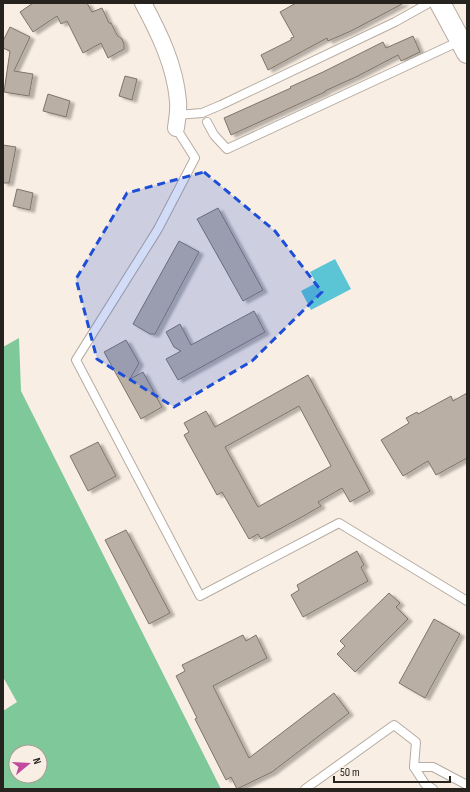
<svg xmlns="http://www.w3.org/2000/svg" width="470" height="792" font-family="'Sofia Sans Condensed',sans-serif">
<defs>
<filter id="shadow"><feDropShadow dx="4.5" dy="2.5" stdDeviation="1" flood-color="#0004"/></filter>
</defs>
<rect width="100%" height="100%" fill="#f9eee3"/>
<!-- forest -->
<path fill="#7fc899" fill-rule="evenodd" d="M19,338l2,53 200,398h-218v-78l14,-9 -14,-25v-330zM16,752h24v24h-24z"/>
<!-- water -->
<path fill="#5bc5d6" d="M335,259l16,30 -40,21 -10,-19 15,-8 -6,-11z"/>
<!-- building -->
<g fill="#b9afa5" stroke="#7e746a" fill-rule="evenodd" filter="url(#shadow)">
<path d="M33,3h54l5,9 10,-4 7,15h2l6,12 5,4 2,5v5l-16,9 -7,-15 -18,10 -16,-32 -6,3 -4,-8 -24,16 -13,-20z"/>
<path d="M296,3h108l-53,28 -23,10 -1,-3 -59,32 -7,-15 30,-15v-2l3,-1 -14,-25z"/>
<path d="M10,27l20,10 -16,34 19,3 -4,22 -25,-4 6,-41 -7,-3v-7z"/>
<path d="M413,36l7,16 -19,9 -3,-6 -40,21 -33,15v1l-94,43 -7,-17 67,-30 -1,-1 33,-15 60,-30 3,6z"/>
<path d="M125,76l12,3 -5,21 -13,-4z"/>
<path d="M48,94l22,7 -4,16 -23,-6z"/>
<path d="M3,145l13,2 -7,36h-6z"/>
<path d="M17,189l16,4 -3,17 -17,-4z"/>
<path d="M218,208l45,82 -20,11 -46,-82z"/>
<path d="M179,241l20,11 -44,82h-5l-17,-10z"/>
<path d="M254,311l11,21 -87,48 -12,-21 15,-8 -7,-4 -8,-15 14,-8 11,21z"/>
<path d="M126,340l13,23 -9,16 13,-7 19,35 -21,12 -37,-67z"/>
<path d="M308,375l62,116 -20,11 -8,-14 -24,14 3,4 -21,12 -39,21 -3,-5 -9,5 -27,-47 -5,3 -33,-60 5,-3 -5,-9 22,-12 9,16zM299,406l32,60 -73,41 -33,-60z"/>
<path d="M467,393v65l-31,17 -8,-14 -25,15 -22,-36 28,-17 -3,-5 11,-6 1,2 33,-18 2,5z"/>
<path d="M98,442l18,34 -28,15 -18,-35z"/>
<path d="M126,530l44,83 -21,11 -44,-84z"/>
<path d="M357,551l7,14 -3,2 7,14 -65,36 -12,-22 8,-5 -2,-5z"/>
<path d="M389,593l11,10 -4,4 12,12 -53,53 -18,-18 8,-8 -5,-5z"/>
<path d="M434,619l26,15 -35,64 -26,-15z"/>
<path d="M243,635l3,6 10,-6 11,23 -54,28 36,72 85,-65 15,20 -77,59 -35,17 -6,-12 -5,3 -31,-61 2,-1 -21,-42 9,-5 -3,-6z"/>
</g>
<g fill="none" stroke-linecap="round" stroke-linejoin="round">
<!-- service casing -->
<g stroke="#b6aca2" stroke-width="10">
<g id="service">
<path d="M177,115l25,-2 19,-8 174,-83 34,-19"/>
<path d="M207,122l7,13 13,14 233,-108"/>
<path d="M176,128l19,30 -37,71 -82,131 124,236 139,-73 128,78"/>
<path d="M414,767h19l34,18"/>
<path d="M305,789l89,-64 22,17 -2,25 11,17 8,5"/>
</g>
</g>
<!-- minor casing -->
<g stroke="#b6aca2" stroke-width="18">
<path id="minor" d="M143,3c16,30 32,62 35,98 1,9 -1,18 -2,27"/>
</g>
<!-- tertiary casing -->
<g stroke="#b6aca2" stroke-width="22">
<path id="tertiary" d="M440,3l27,50"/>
</g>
<!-- service -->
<use href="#service" stroke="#fff" stroke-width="8"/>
<!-- minor -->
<use href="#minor" stroke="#fff" stroke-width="16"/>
<!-- tertiary -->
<use href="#tertiary" stroke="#fff" stroke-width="20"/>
</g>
<!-- marked area -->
<path fill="#1d4ed8" fill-opacity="0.2" stroke="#1d4ed8" stroke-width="3" stroke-dasharray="8 5" stroke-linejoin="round" d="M204,172l71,59 47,61 -70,69 -78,46 -77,-48 -21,-80 51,-86z"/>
<!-- border -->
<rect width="470" height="792" fill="none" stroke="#26221e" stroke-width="8"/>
<!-- north arrow -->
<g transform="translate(28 764) rotate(72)"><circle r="19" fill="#f9eee3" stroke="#a59c94"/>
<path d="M0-3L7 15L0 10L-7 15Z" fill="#c24a9e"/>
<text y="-6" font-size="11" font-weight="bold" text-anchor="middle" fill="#26221e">N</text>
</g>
<!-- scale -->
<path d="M334 776v6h116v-6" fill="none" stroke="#26221e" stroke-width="2"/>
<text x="340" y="776" font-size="12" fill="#26221e" stroke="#f9eee3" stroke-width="3" paint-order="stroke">50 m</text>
</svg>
